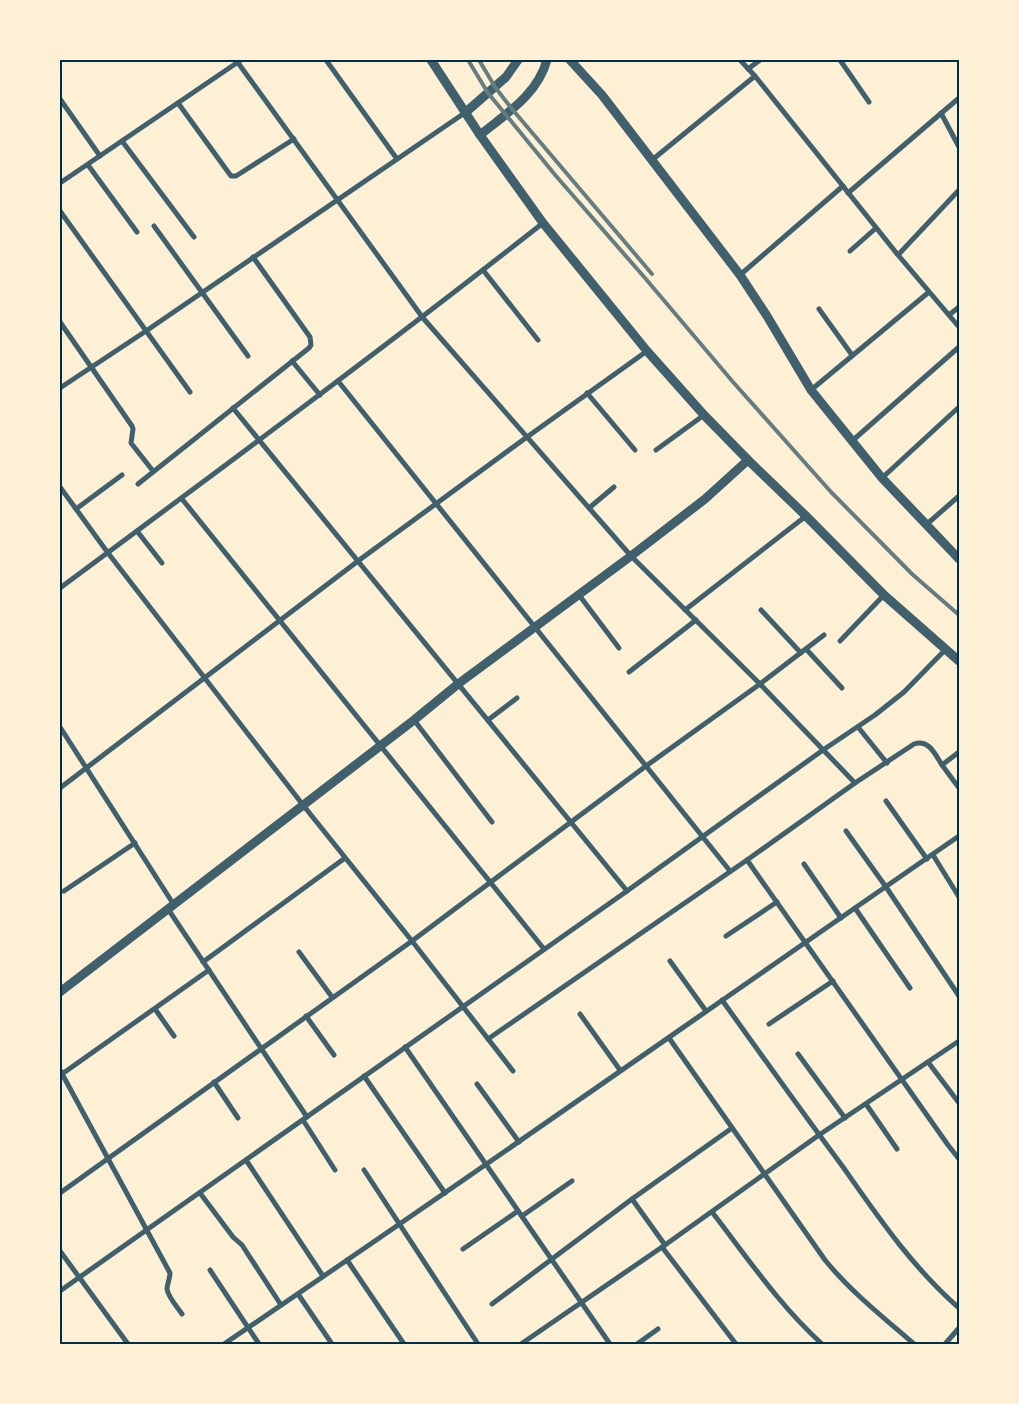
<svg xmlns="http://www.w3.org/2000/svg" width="1019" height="1404" font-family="'Golos Text',sans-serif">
<rect width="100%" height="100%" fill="#fdf0d5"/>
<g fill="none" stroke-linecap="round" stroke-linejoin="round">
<!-- minor -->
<g stroke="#3f606c" stroke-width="5">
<path d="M236,60l187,258 208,238 129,128 95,99"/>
<path d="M326,60l71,99"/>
<path d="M740,60l15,16 143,179 61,72"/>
<path d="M840,60l29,42"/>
<path d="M748,69l12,-9"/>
<path d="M60,99l40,57"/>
<path d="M178,103l53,73h5l58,-37"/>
<path d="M941,113l18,34"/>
<path d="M122,141l72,96"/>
<path d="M652,160l103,-84"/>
<path d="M88,165l49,67"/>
<path d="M60,183l181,-123"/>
<path d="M848,193l111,-95"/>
<path d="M60,211l130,181"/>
<path d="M154,226l94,130"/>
<path d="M850,251l26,-23"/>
<path d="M898,255l61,-65"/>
<path d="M483,270l55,70"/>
<path d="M740,275l103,-89"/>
<path d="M819,309l33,46"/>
<path d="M949,315l10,-8"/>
<path d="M60,322l72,104 1,3 -2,14 22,28"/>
<path d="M292,361l28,34"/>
<path d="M338,381l392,490"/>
<path d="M60,388l86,-57 320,-219"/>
<path d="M811,390l118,-98"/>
<path d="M587,393l48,57"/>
<path d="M233,408l394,483"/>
<path d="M852,441l107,-94"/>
<path d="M656,450l48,-35"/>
<path d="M882,478l77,-71"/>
<path d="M138,484l171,-136 2,-3 -1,-8 -57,-80"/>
<path d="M60,487l48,66 195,252 109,136 101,130"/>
<path d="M182,499l362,450"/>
<path d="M589,508l25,-21"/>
<path d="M76,509l46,-34"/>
<path d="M927,524l32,-28"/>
<path d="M137,531l25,32"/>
<path d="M60,588c162,-120 324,-240 483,-365"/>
<path d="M579,595l40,53"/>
<path d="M685,610l121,-94"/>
<path d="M761,610l40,43"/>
<path d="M840,641l44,-46"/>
<path d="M806,649l36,39"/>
<path d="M629,672l67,-52"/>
<path d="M414,720l78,102"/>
<path d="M488,720l29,-22"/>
<path d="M60,727l114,178"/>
<path d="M858,727l29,36"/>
<path d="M942,765l17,23"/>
<path d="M60,788l298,-227 169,-124 120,-86"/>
<path d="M886,801l41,58"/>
<path d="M846,831l40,56 73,109"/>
<path d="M933,855l26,42"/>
<path d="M747,860l201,285 11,14"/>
<path d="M804,864l37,54"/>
<path d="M64,891l71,-48"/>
<path d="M855,908l55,80"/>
<path d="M168,909l139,208"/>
<path d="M726,936l51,-34"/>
<path d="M299,952l33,45"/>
<path d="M670,961l36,50"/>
<path d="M203,962l142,-104"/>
<path d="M722,1000c40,56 80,112 121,167 35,50 70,101 116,141"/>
<path d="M155,1009l19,27"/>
<path d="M580,1014l40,56"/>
<path d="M306,1016l28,39"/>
<path d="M769,1024l64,-43"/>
<path d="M669,1038l156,222c26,32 58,57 89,84"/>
<path d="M488,1039l259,-179 108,-77 59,-39c15,-5 21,10 28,21l17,-13"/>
<path d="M405,1047l205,297"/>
<path d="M798,1054l47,64"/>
<path d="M928,1062l31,41"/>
<path d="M60,1070l110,203c0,6 -3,11 -3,16 1,8 11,19 15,25"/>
<path d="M62,1074l147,-104"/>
<path d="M364,1076l81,117"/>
<path d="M214,1082l24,36"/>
<path d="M477,1084l42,58"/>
<path d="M866,1104l31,45"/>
<path d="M303,1120l32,50"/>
<path d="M246,1160l77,116"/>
<path d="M364,1170l114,174"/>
<path d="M60,1193l352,-252 234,-175 114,-82 64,-49"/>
<path d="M200,1193l33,44 9,8 39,60"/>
<path d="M632,1199l33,46"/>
<path d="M712,1212c35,45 67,93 110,132"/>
<path d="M522,1216l50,-35"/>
<path d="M662,1247l74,97"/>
<path d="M463,1249l55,-38"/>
<path d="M60,1251l68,93"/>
<path d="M347,1260l57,84"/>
<path d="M210,1270l49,74"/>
<path d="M60,1291l567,-400 196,-141 52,-35 29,-23 41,-42"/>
<path d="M298,1294l34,50"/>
<path d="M492,1304l140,-105 100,-71"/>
<path d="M224,1344c247,-167 490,-339 735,-508"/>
<path d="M521,1344l144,-99 154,-110 140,-94"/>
<path d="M637,1344l21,-15"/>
<path d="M945,1344l14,-16"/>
</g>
<!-- tertiary -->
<g stroke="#3f606c" stroke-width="9">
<path d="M431,60l49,75 63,88 104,128 57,64 44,45 58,56 78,79 75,66"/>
<path d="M570,60l32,35 138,180 27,41 44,74 71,88 77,81"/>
<path d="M466,112l40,-35 12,-17"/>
<path d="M480,135c27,-22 57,-40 67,-75"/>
<path d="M60,992l354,-272 44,-36 173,-128 74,-57 43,-39"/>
</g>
<!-- rail -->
<g stroke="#657d81" stroke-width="4">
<path d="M468,60l20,33 68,83 89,102 88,104 98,110 81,82 47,41"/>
<path d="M479,60l16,27 17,22 140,165"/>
</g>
</g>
<!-- border -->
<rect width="1019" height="1404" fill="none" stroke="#fdf0d5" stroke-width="122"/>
<rect x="61" y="61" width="897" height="1282" fill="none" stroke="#003049" stroke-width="2"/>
</svg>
